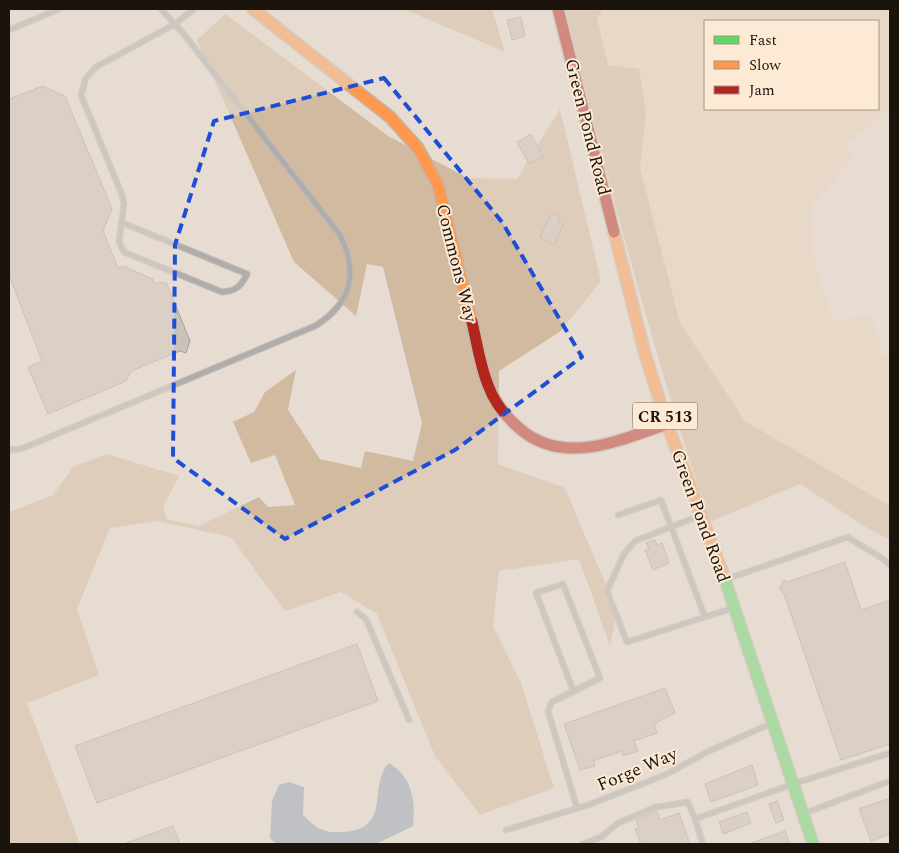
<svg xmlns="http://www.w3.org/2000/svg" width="899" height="853" font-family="Spectral,serif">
<rect width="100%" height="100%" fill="#e7dcd1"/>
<!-- green -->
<path fill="#e8d2ba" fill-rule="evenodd" d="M603,9h287v100l-44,36 8,12 -43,50 4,58 19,54 38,-2 11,39 7,-2v152l-145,-85 -65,-98 -40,-155 6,-55 -38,-48 -11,-47zM705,21h173v88h-173z"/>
<!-- forest -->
<g fill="#d2baa1">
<path d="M404,9h88l13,43 -99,-42z"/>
<path d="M565,9h38l-6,9 11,47 31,4 7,44 -6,55 40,155 65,98 145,85v34l-23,-12 -67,-44 -90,38c-57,-169 -102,-341 -145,-513z"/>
<path d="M225,14l163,122 80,42 49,1 43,-70 41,172 -40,50 -62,40 -1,93 67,24 52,123 -7,35 -31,-87 -80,12 -6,55 28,57 33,105 -74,27 -45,-59 -58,-142 -36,-22 -56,19 -54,-74 -75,-16 -46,7 -33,81 22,66 -72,28 53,141h-71v-332l44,-17 21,-29 33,-12 72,22 -16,31 4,12 32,7 60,-29 9,10 27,-2 -20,-50 -24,8 -18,-41 21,-10 11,-20 31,-22 -8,40 32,49 41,9 4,-17 48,10 9,-38 -39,-156 -16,-3 -11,52 -62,-54 -97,-222z"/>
</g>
<!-- water -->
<path fill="#8fa0b6" d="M389,763c23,14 27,38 24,63l-37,18h-100l-6,-6 2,-37 7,-16 10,-3 15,5 -1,28c14,14 20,18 40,17 50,-3 24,-46 46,-69z"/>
<!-- building -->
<g fill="#cac2b9" stroke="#a8a098">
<path d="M521,17l4,19 -13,4 -5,-20z"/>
<path d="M43,86l22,10 47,113 -9,22 15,37 5,-2 30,13 2,5 5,-2 7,2 23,57 -4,12 -6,-2 -49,20 -5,10 -78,33 -20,-47 14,-6 -33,-86v-176z"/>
<path d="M531,134l12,23 -14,7 -12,-22z"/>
<path d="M552,213l8,4 -2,5 5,2 -9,21 -14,-8z"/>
<path d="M655,540l2,5 5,-2 7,20 -16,7 -8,-20 4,-1 -3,-6z"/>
<path d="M845,562l16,48 29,-10v144l-49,16 -58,-169 -4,-2 5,-9 4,2z"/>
<path d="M357,644l21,57 -281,102 -22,-57z"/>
<path d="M665,688l10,25 -21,11 3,9 -23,8 4,10 -15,5 -1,-5 -29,10 2,5 -15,4 -16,-46z"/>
<path d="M752,765l6,20 -47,17 -6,-18z"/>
<path d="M890,798v36l-19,7 -12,-32z"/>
<path d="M777,801l7,19 -8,3 -7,-19z"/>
<path d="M657,811l3,9 19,-7 11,31h-49l-6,-15 4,-1 -3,-8z"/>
<path d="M747,812l4,11 -28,11 -4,-12z"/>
<path d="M173,826l7,18h-54v-1z"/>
<path d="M785,831l5,13h-39v-1z"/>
</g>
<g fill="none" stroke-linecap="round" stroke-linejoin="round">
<!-- lane casing -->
<g stroke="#c1b8af" stroke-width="7">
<g id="lane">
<path d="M9,30l50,-21"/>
<path d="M123,223l124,51c-6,13 -12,17 -25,18l-98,-40 -5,-10 5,-38 -2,-9 -41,-100 5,-17 10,-11 79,-43 19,-15"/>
<path d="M9,450l12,-1 294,-123c36,-22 44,-53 25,-91l-157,-202 -22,-24"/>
<path d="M618,515l43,-15 44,117"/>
<path d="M699,516l-64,25 -11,13 -17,37 20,51 106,-34"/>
<path d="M727,579l121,-42c13,10 33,18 42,28"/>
<path d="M357,612l9,7 43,101"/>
<path d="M573,690l-37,-97 27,-9 37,94 -48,24 -4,9 29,97"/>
<path d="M805,813l85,-32"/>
<path d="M506,830l82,-25 77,-30 42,-23 63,-28"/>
<path d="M583,844l18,-7 17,-14 38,-16 32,-5 7,17"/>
<path d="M703,844l-8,-25 98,-35 97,-31"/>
</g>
</g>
<!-- fast casing -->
<g stroke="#c1b8af" stroke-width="14">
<path id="fast" d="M723,574l90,270"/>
</g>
<!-- slow casing -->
<g stroke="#c1b8af" stroke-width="14">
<g id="slow">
<path d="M253,9l137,108 28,31 20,37 34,137"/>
<path d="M614,232l31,122 22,70 56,150"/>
</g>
</g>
<!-- jam casing -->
<g stroke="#c1b8af" stroke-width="14">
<g id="jam">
<path d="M558,9l56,223"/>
<path d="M472,322c5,21 8,43 16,63 6,17 17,31 31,43 44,39 101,12 148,-4"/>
</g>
</g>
<!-- lane -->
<use href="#lane" stroke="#acadac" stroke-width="4.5"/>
<!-- fast -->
<use href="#fast" stroke="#63d668" stroke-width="11"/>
<!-- slow -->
<use href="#slow" stroke="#ff974d" stroke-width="11"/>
<!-- jam -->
<use href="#jam" stroke="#b3261e" stroke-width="11"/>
</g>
<!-- marked area -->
<path d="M0 0H899V853H0ZM384,78l118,144 80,135 -127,93 -170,89 -112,-81 2,-213 39,-124z" fill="#e7dcd1" fill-opacity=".55" fill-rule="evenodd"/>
<path fill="none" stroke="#1d4ed8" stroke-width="4" stroke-dasharray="10 6" stroke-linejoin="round" d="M384,78l118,144 80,135 -127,93 -170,89 -112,-81 2,-213 39,-124z"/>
<g text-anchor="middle" stroke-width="4" stroke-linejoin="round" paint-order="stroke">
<!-- shield labels -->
<rect fill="#fdead5" stroke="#5f5449" stroke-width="1" x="632.5" y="402.5" width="65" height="27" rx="4"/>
<g font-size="16" font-weight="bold" fill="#1b140d">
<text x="665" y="422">CR 513</text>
</g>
<!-- street labels -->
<g font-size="18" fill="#1b140d" stroke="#fdead5">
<text transform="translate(588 127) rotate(76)" y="6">Green Pond Road</text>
<text transform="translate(457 263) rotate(76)" y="6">Commons Way</text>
<text transform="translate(701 516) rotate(70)" y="6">Green Pond Road</text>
<text transform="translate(637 769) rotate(-23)" y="6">Forge Way</text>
</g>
</g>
<!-- border -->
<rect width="899" height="853" fill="none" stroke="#1b140d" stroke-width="20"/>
<!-- legend -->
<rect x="704" y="20" width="175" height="90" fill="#fdead5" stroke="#a39485"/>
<rect x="714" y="36" width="25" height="8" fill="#63d668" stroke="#a39485"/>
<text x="749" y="45" font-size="15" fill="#1b140d">Fast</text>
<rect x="714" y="61" width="25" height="8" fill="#ff974d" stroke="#a39485"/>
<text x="749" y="70" font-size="15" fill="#1b140d">Slow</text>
<rect x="714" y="86" width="25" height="8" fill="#b3261e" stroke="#a39485"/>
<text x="749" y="95" font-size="15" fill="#1b140d">Jam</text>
</svg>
